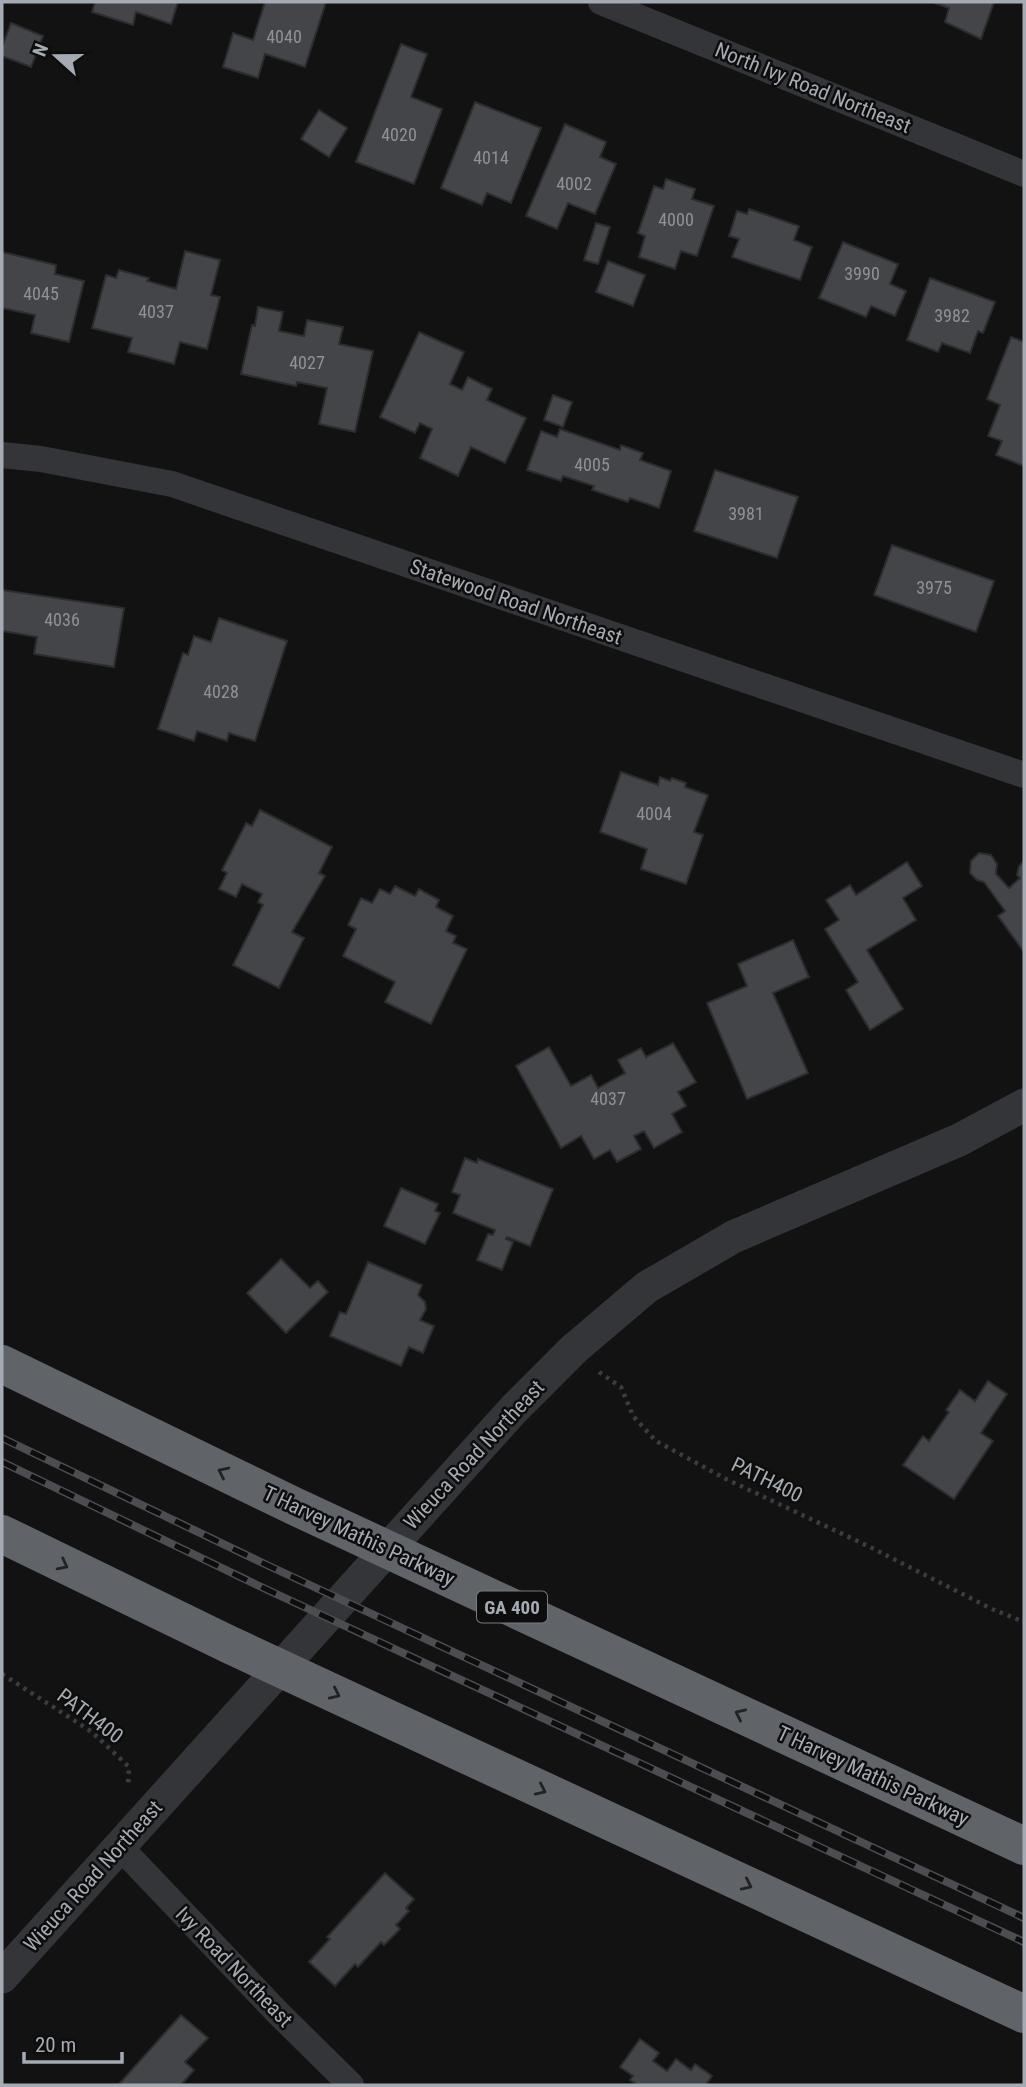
<svg xmlns="http://www.w3.org/2000/svg" width="1026" height="2087" font-family="'Roboto Condensed',sans-serif">
<rect width="100%" height="100%" fill="#121213"/>
<!-- building -->
<g fill="#444548" stroke="#2c2d2f" stroke-width="2">
<path d="M95,2h83l-7,22 -35,-12 -3,13 -41,-13z"/>
<path d="M265,2h61l-21,65 -40,-13 -7,24 -35,-11 10,-34 20,7z"/>
<path d="M932,2h62l-13,37 -36,-17 4,-14z"/>
<path d="M11,23l32,13 -12,31 -29,-11v-9z"/>
<path d="M401,44l26,10 -16,43 31,12 -28,75 -58,-22z"/>
<path d="M475,102l66,26 -30,75 -24,-10 -5,12 -41,-17z"/>
<path d="M319,110l28,18 -18,29 -28,-18z"/>
<path d="M565,124l41,18 -6,15 16,7 -21,50 -27,-11 -11,26 -31,-13z"/>
<path d="M666,179l29,10 -3,10 22,7 -17,50 -16,-5 -6,18 -36,-12 6,-21 -7,-3 16,-47 9,3z"/>
<path d="M749,209l50,17 -5,14 18,7 -12,33 -68,-23 7,-18 -10,-3 8,-25 10,3z"/>
<path d="M596,223l14,4 -12,37 -14,-4z"/>
<path d="M843,242l55,22 -8,20 16,7 -11,25 -24,-10 -5,11 -47,-19z"/>
<path d="M185,251l35,9 -9,35 9,2 -13,52 -27,-7 -6,22 -46,-12 4,-14 -40,-10 14,-53 10,3 3,-8 30,8 -2,3 29,8z"/>
<path d="M2,252l54,13 -1,9 29,7 -15,61 -38,-9 4,-18 -33,-7z"/>
<path d="M608,261l37,14 -12,31 -37,-14z"/>
<path d="M930,278l65,24 -12,31 -5,-2 -8,22 -28,-10 -4,9 -31,-12z"/>
<path d="M258,307l25,5 -4,19 25,5 3,-16 36,7 -4,17 34,7 -18,81 -36,-8 8,-36 -30,-6 -1,4 -55,-12 11,-49 3,1z"/>
<path d="M419,332l45,20 -14,32 12,6 6,-13 24,12 -5,11 39,18 -21,45 -34,-16 -13,29 -38,-18 12,-29 -12,-6 -5,10 -35,-16z"/>
<path d="M1011,337l13,5v124l-28,-11 6,-14 -14,-5 12,-31 -13,-6z"/>
<path d="M553,395l19,7 -9,25 -19,-7z"/>
<path d="M560,429l60,21 1,-5 22,8 -3,7 31,11 -12,37 -29,-10 -2,4 -36,-12 2,-4 -31,-10 -2,5 -34,-11 14,-39 16,6z"/>
<path d="M715,470l83,27 -21,61 -83,-27z"/>
<path d="M892,545l102,36 -18,51 -102,-37z"/>
<path d="M2,590l122,18 -10,59 -80,-13 3,-17 -35,-6z"/>
<path d="M219,618l68,23 -32,100 -26,-8 -2,8 -30,-10 -3,10 -36,-12 25,-76 5,2 6,-19 17,6z"/>
<path d="M621,772l37,13 2,-8 10,4 2,-3 14,5 -1,4 23,8 -14,37 9,3 -17,49 -45,-15 6,-20 -47,-17z"/>
<path d="M260,810l72,37 -13,26 6,3 -33,56 12,6 -25,50 -46,-23 30,-60 -5,-3 4,-8 -20,-10 -6,13 -17,-8 8,-16 -5,-3 24,-47 6,3z"/>
<path d="M979,853l12,2 6,9 -1,10 13,14 11,-10 -3,-3 2,-9 5,-5v91l-26,-36 7,-5 -21,-29 -7,-2 -7,-7 1,-12z"/>
<path d="M907,862l15,24 -19,12 13,22 -49,30 36,59 -33,21 -24,-40 12,-8 -33,-53 14,-9 -13,-20 24,-15 6,10z"/>
<path d="M395,886l20,10 4,-7 20,11 -3,7 17,9 -7,15 10,5 -3,7 14,6 -36,75 -46,-22 10,-20 -52,-26 13,-27 -8,-4 13,-27 11,5 8,-14 10,5z"/>
<path d="M793,940l16,37 -36,16 35,80 -61,26 -40,-96 40,-17 -9,-22z"/>
<path d="M673,1043l23,39 -18,10 8,14 -14,8 10,18 -28,16 -10,-17 -10,5 7,13 -24,13 -7,-12 -16,9 -13,-23 -20,12 -45,-82 33,-19 22,39 20,-11 7,13 27,-15 -7,-13 23,-12 5,9z"/>
<path d="M465,1158l12,5 1,-4 75,30 -23,57 -23,-9 -1,2 7,3 -11,28 -25,-10 11,-26 5,1 2,-5 -42,-17 7,-18 -8,-3z"/>
<path d="M401,1188l37,16 -3,7 5,2 -15,31 -41,-18z"/>
<path d="M281,1259l29,29 8,-7 10,11 -42,41 -39,-40z"/>
<path d="M368,1262l54,23 -4,10 7,7 1,7 -6,11 14,6 -11,27 -14,-6 -8,19 -71,-30 10,-24 6,2z"/>
<path d="M988,1381l19,13 -26,39 12,8 -39,58 -51,-34 20,-29 6,5 20,-29 -3,-2 14,-20 15,11z"/>
<path d="M385,1873l29,26 -8,9 3,3 -13,14 4,4 -16,16 -3,-3 -23,25 -3,-3 -20,22 -26,-24 21,-23 -3,-2z"/>
<path d="M181,2015l27,23 -23,24 9,8 -13,15h-59l-2,-2z"/>
<path d="M640,2039l19,14 -6,8 14,10 9,-12 15,11 4,-6 17,12 -5,7 3,2h-72l-8,-5 3,-4 -13,-9z"/>
</g>
<g fill="none" stroke-linecap="round" stroke-linejoin="round">
<!-- path -->
<g stroke="#3a3c3f" stroke-width="4.5" stroke-dasharray="3.5 5" stroke-linecap="butt">
<path d="M599,1372l22,15 12,29 23,25 70,38 144,68 122,62 32,13"/>
<path d="M2,1674l90,58 37,35 -1,19"/>
</g>
<!-- minor -->
<g stroke="#333538" stroke-width="26">
<path d="M601,2l423,172"/>
<path d="M2,455l39,4 131,25 852,291"/>
<path d="M119,1846l159,167 73,72"/>
</g>
<!-- tertiary -->
<path stroke="#333538" stroke-width="33" d="M2,1977l512,-568 60,-60 73,-62 14,-8 72,-42 226,-97 65,-35"/>
<!-- motorway -->
<g stroke="#606368" stroke-width="38">
<path d="M2,1364l292,142 730,340"/>
<path d="M2,1534l226,110 796,370"/>
</g>
<!-- rail casing -->
<g stroke="#4b4d51" stroke-width="8">
<g id="rail">
<path d="M2,1438l265,127 757,353"/>
<path d="M2,1462l255,123 767,357"/>
</g>
</g>
<!-- rail -->
<use href="#rail" stroke="#0d0d0e" stroke-width="5" stroke-dasharray="16" stroke-linecap="butt"/>
</g>
<!-- one-way arrows -->
<defs><path id="oneway-chevron" d="M-2-3.5L2.5 0L-2 3.5" fill="none" stroke-width="1.6" stroke-linecap="round" stroke-linejoin="round" transform="scale(1.75)"/></defs>
<g stroke="#222224">
<use href="#oneway-chevron" transform="translate(223 1472) rotate(-154)"/>
<use href="#oneway-chevron" transform="translate(63 1565) rotate(27)"/>
<use href="#oneway-chevron" transform="translate(335 1694) rotate(25)"/>
<use href="#oneway-chevron" transform="translate(740 1714) rotate(-155)"/>
<use href="#oneway-chevron" transform="translate(541 1790) rotate(25)"/>
<use href="#oneway-chevron" transform="translate(747 1885) rotate(25)"/>
</g>
<g text-anchor="middle" stroke-width="5" stroke-linejoin="round" paint-order="stroke">
<!-- number labels -->
<g font-size="18" fill="#8d9298">
<text x="284" y="43">4040</text>
<text x="399" y="141">4020</text>
<text x="491" y="164">4014</text>
<text x="574" y="190">4002</text>
<text x="676" y="226">4000</text>
<text x="862" y="280">3990</text>
<text x="41" y="300">4045</text>
<text x="156" y="318">4037</text>
<text x="952" y="322">3982</text>
<text x="307" y="369">4027</text>
<text x="592" y="471">4005</text>
<text x="746" y="520">3981</text>
<text x="934" y="594">3975</text>
<text x="62" y="626">4036</text>
<text x="221" y="698">4028</text>
<text x="654" y="820">4004</text>
<text x="608" y="1105">4037</text>
</g>
<!-- shield labels -->
<rect fill="#0d0d0e" stroke="#777c81" stroke-width="2" x="477" y="1591.5" width="70" height="31" rx="5"/>
<g font-size="19" font-weight="bold" fill="#a5abb2">
<text x="512" y="1614">GA 400</text>
</g>
<!-- street labels -->
<g font-size="21" fill="#a5abb2" stroke="#0d0d0e">
<text transform="translate(813 88) rotate(22)" y="7">North Ivy Road Northeast</text>
<text transform="translate(516 602) rotate(19)" y="7">Statewood Road Northeast</text>
<text transform="translate(474 1455) rotate(-47)" y="7">Wieuca Road Northeast</text>
<text transform="translate(767 1480) rotate(26)" y="7">PATH400</text>
<text transform="translate(359 1536) rotate(25)" y="7">T Harvey Mathis Parkway</text>
<text transform="translate(90 1716) rotate(37)" y="7">PATH400</text>
<text transform="translate(873 1776) rotate(25)" y="7">T Harvey Mathis Parkway</text>
<text transform="translate(93 1876) rotate(-48)" y="7">Wieuca Road Northeast</text>
<text transform="translate(234 1967) rotate(46)" y="7">Ivy Road Northeast</text>
</g>
</g>
<!-- border -->
<rect width="1026" height="2087" fill="none" stroke="#a5abb2" stroke-width="7"/>
<!-- north arrow -->
<g transform="translate(56 56) rotate(291)" stroke="#0d0d0e" stroke-width="5" paint-order="stroke">
<path d="M0-5L12 26L0 18L-12 26Z" fill="#a5abb2"/>
<text y="-10" font-size="19" font-weight="bold" text-anchor="middle" fill="#a5abb2">N</text>
</g>
<!-- scale -->
<path d="M24 2052v10h98v-10" fill="none" stroke="#a5abb2" stroke-width="3.5"/>
<text x="35" y="2052" font-size="21" fill="#a5abb2" stroke="#0d0d0e" stroke-width="5" paint-order="stroke">20 m</text>
</svg>
